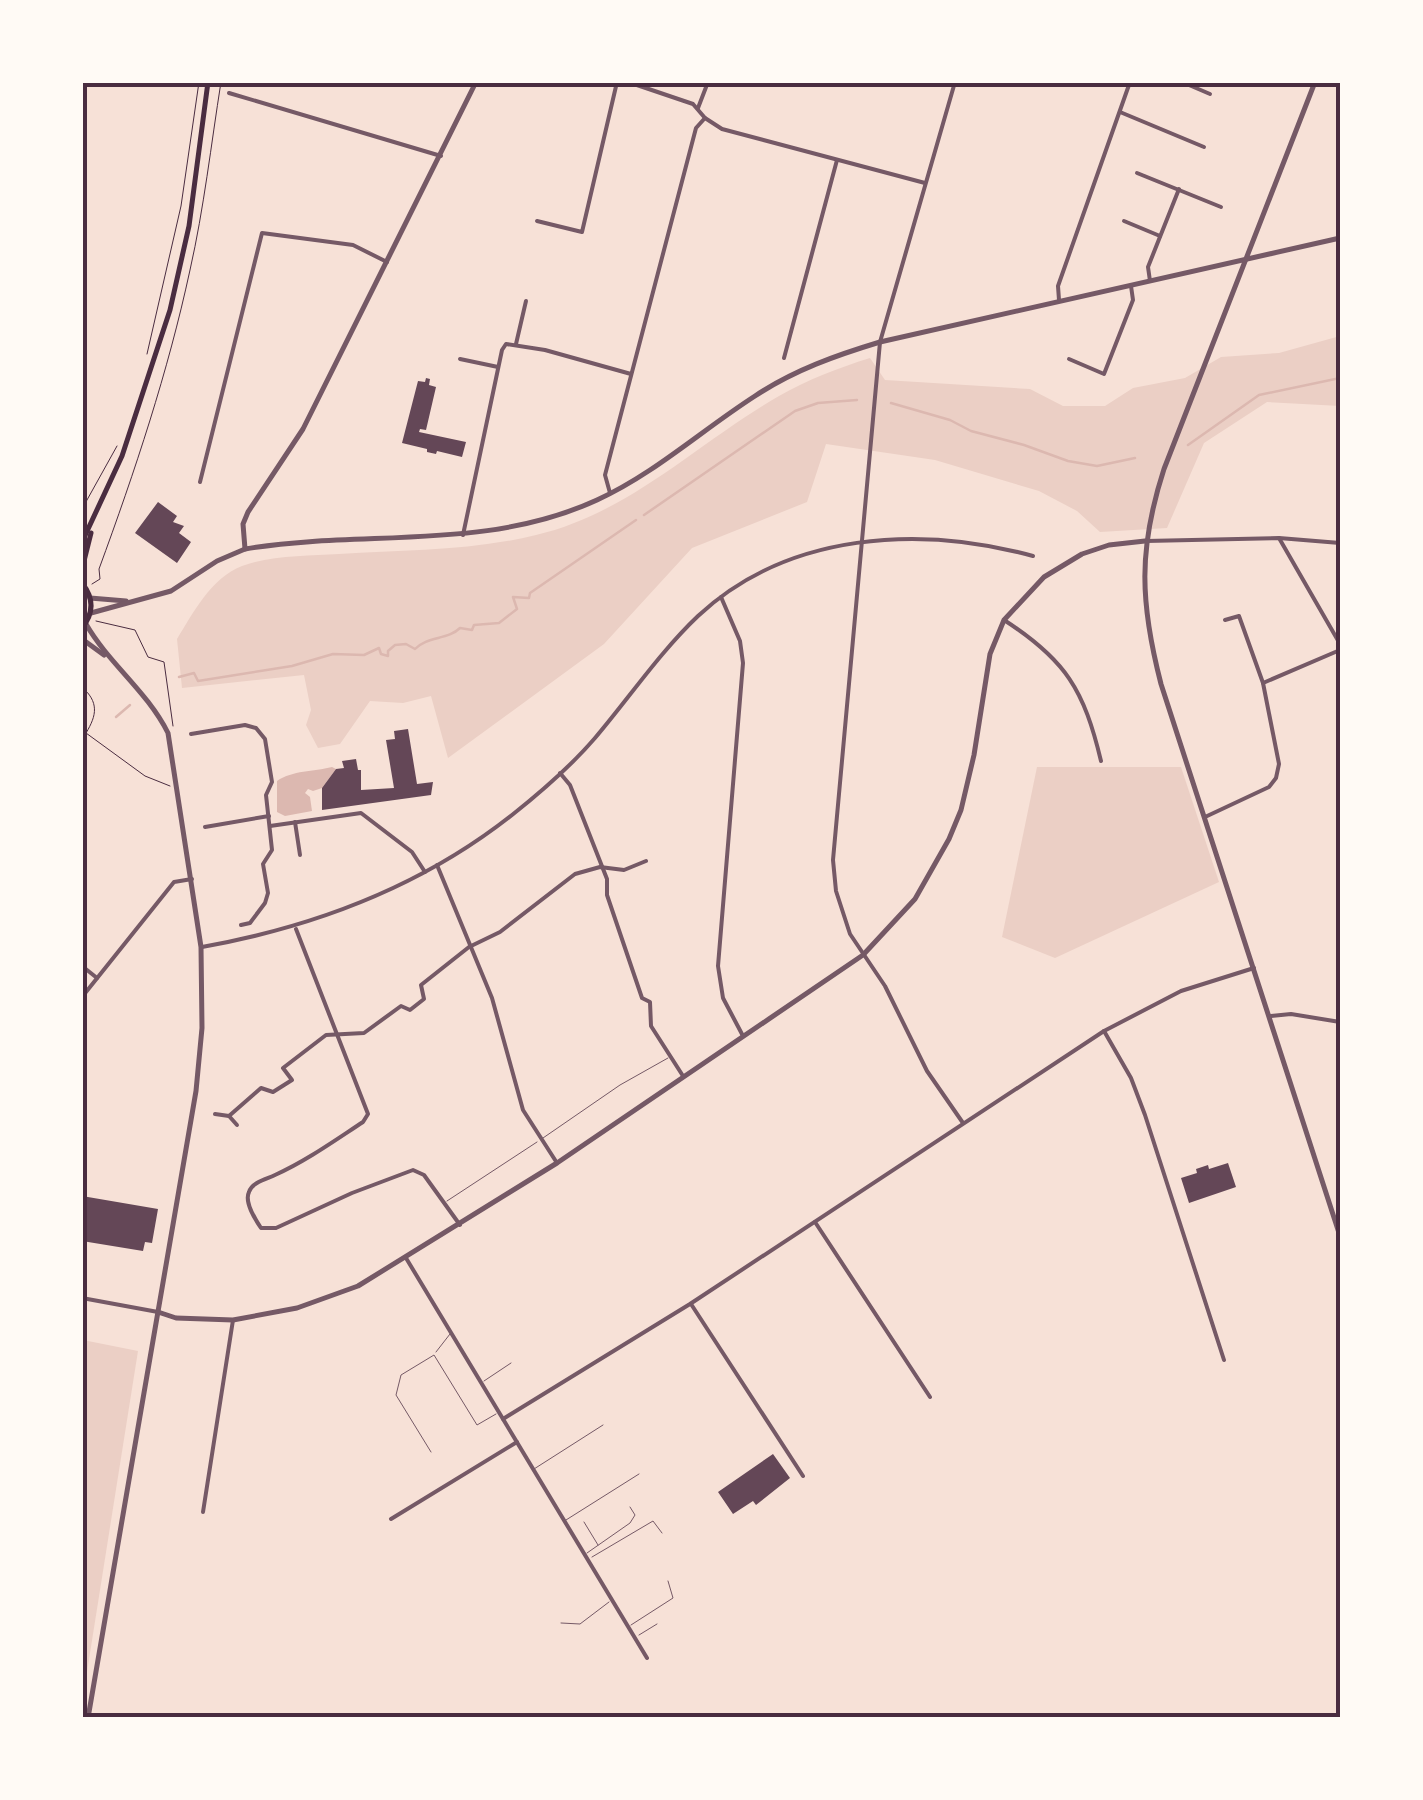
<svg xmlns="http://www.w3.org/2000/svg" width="1423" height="1800" font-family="'DejaVu Sans',sans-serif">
<rect width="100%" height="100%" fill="#f7e1d7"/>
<!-- green -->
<g fill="#ebcfc5">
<path d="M1340,336v70l-73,-4 -63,41 -37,85 -67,4 -23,-21 -38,-20 -104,-31 -109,-16 -19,58 -115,46 -88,96 -156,114 -17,-62 -28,7 -33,-2 -30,43 -22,4 -12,-23 5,-15 -7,-35 -122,13 -5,-49c16,-26 34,-61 65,-73 30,-11 66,-10 97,-12 66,-4 133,-3 197,-19 94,-22 161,-92 243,-139 28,-16 59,-28 91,-38l15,22 145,9 33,17h42l28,-18 52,-10 36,-21 58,-4z"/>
<path d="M1037,767h144l38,115 -164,76 -53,-21z"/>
<path d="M83,1340l55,11 -55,346 -1,-357z"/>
</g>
<!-- water -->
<path fill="#dcb8b0" d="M332,767l4,2 -14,19 -9,3 -5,-2 -3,4 5,4 2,14 -27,5 -8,-4v-31c16,-11 36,-9 55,-14z"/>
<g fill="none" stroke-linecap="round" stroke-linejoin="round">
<!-- stream -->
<g stroke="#dcb8b0" stroke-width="2.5">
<path d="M891,403l59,17 21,11 53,14 44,16 29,5 38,-8"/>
<path d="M1188,445l71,-50 81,-17"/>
<path d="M644,515l151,-104 23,-8 39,-3"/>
<path d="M179,677l15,-4 4,8 94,-15 41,-12 31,1 15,-7 2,6 7,2v-5l7,-6 11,-1 9,5c12,-13 33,-9 45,-21l12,2 2,-5 25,-2 18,-14 -4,-12 16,1 1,-5 106,-73"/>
<path d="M116,717l14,-12"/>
</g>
</g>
<!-- building -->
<g fill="#644757">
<path d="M426,378l4,1 -1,6 7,2 -10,43 -6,-1 -1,3 47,10 -4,15 -25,-6 -1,3 -9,-2v-3l-25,-6 16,-62 7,1z"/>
<path d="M158,502l19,14 -4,6 11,4 -5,7 12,9 -14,21 -42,-30z"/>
<path d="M408,729l9,55 16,-2 -2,13 -109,15v-22l14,-19 8,-1 -2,-7 14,-2 2,11h3v20l33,-2 -8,-48 9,-1 -1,-8z"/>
<path d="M1228,1163l8,24 -47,16 -8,-25 16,-5 -1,-4 12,-4 1,4z"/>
<path d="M82,1196l76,13 -6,34 -7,-1 -2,9 -61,-10z"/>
<path d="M773,1454l17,24 -34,27 -3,-4 -20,13 -15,-22z"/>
</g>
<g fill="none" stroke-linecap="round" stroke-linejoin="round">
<!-- path -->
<g stroke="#4a2c40" stroke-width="1">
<path d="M147,354l34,-148 18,-124"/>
<path d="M82,509l35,-63"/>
<path d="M92,584l8,-5 -1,-10c36,-98 69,-197 91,-299 14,-62 21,-125 31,-188"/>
<path d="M96,621l39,9 13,27 16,5 9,64"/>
<path d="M82,687c17,15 15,28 4,46l59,43 25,10"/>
</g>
<!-- service -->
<g stroke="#755966" stroke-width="1">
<path d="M543,1138l77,-53 48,-27"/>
<path d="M447,1201l90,-59"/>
<path d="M436,1352l14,-18"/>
<path d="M484,1381l27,-18"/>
<path d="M431,1452l-35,-57 5,-20 33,-20 43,70 19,-11"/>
<path d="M534,1469l69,-44"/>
<path d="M566,1520l73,-46"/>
<path d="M584,1522l14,23"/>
<path d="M587,1553l43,-30 5,-8 -5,-8"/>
<path d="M592,1557l61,-36 9,12"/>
<path d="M561,1623l19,1 29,-22"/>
<path d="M631,1625l42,-27 -5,-17"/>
<path d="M639,1635l18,-11"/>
</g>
<!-- minor -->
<g stroke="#755966" stroke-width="4">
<path d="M628,82l65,22 12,14 17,11 203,54"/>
<path d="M955,82l-75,260 -47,518 3,31 14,43 35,52 42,85 36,52"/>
<path d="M1182,82l28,12"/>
<path d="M229,93l212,63"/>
<path d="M698,108l10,-26"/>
<path d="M1120,112l84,35"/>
<path d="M1137,173l84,34"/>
<path d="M537,221l45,11 35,-150"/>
<path d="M1124,221l36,15"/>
<path d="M1150,281l-2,-14 31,-78"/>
<path d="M1059,300l-1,-14 72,-204"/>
<path d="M516,344l10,-43"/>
<path d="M784,358l53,-198"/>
<path d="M460,359l38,8"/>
<path d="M1069,359l35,15 29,-74 -2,-14"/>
<path d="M200,482l62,-249 91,12 34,17"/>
<path d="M610,493l-5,-18 91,-347 9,-10"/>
<path d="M463,535l39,-185 4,-6 39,6 86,24"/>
<path d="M1279,538l61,106"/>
<path d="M1146,541l133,-3 61,5"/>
<path d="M721,597l19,44 3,22 -25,303 5,32 20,38"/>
<path d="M1004,620c62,40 80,70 97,141"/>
<path d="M1263,683l77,-33"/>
<path d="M191,734l54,-9 11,3 9,11 7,43 -6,13 6,55 -9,14 5,29 -3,10 -15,20 -9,2"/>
<path d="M560,773l10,12 37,94v16l35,103 8,4 1,24 32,50"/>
<path d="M1205,817l64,-30 7,-9 3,-14 -16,-81 -24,-67 -14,4"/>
<path d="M295,822l5,33"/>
<path d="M270,826l91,-13 51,39 13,20"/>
<path d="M205,827l64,-11"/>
<path d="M437,865l55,133 31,112 34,53"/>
<path d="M296,929l72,185 -5,8c-29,19 -57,39 -88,53 -8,4 -23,7 -26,17 -5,10 6,27 12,36h15l76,-35 61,-23 11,5 36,50"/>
<path d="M202,947c112,-20 219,-60 310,-132 29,-23 59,-49 83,-77 34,-40 65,-86 103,-122 90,-84 222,-91 335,-60"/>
<path d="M82,966l15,12"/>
<path d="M82,997l92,-115 18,-3"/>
<path d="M1271,1016l20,-2 49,8"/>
<path d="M1104,1031l27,47 14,37 79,245"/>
<path d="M215,1114l14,2 32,-28 12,4 19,-12 -9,-12 43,-33 38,-2 37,-27 9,4 14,-11 -3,-14 48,-38 31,-15 75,-58 25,-7 24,3 22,-9"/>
<path d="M229,1116l8,9"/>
<path d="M815,1222l115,175"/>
<path d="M406,1258l241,400"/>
<path d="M82,1298l76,14"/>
<path d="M691,1304l112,172"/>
<path d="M503,1419l187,-115 414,-273 77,-40 73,-23"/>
<path d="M203,1512l30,-192"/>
<path d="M391,1519l126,-77"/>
</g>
<!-- tertiary -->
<g stroke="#755966" stroke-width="5">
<path d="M1315,82l-151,387c-26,80 -24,134 -3,215l179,552"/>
<path d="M245,549l-2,-25 5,-12 55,-83 173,-347"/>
<path d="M90,598l36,3"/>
<path d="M91,613l80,-22 46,-30 28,-12c118,-20 239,3 352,-49 57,-26 105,-70 158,-104 39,-26 82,-41 125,-54l460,-104"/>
<path d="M86,624c23,40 61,67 82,109l33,214 1,81 -6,63 -108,627"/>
<path d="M82,639l22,16"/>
<path d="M158,1312l18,6 57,2 64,-12 61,-22 199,-123 306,-208 52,-56 34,-60 12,-29 13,-55 16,-101 14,-34 40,-43 38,-23 27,-9 36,-4"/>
</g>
<!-- secondary -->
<g stroke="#4a2c40" stroke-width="5">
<path d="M82,542l40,-86 48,-146 19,-84 19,-144"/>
<path d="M82,569l9,-36"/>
<path d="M82,583c12,15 12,30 0,45"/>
</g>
</g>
<!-- border -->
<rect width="1423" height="1800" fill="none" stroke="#fffaf5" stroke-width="170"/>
<rect x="85" y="85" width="1253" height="1630" fill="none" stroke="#4a2c40" stroke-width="4"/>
</svg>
